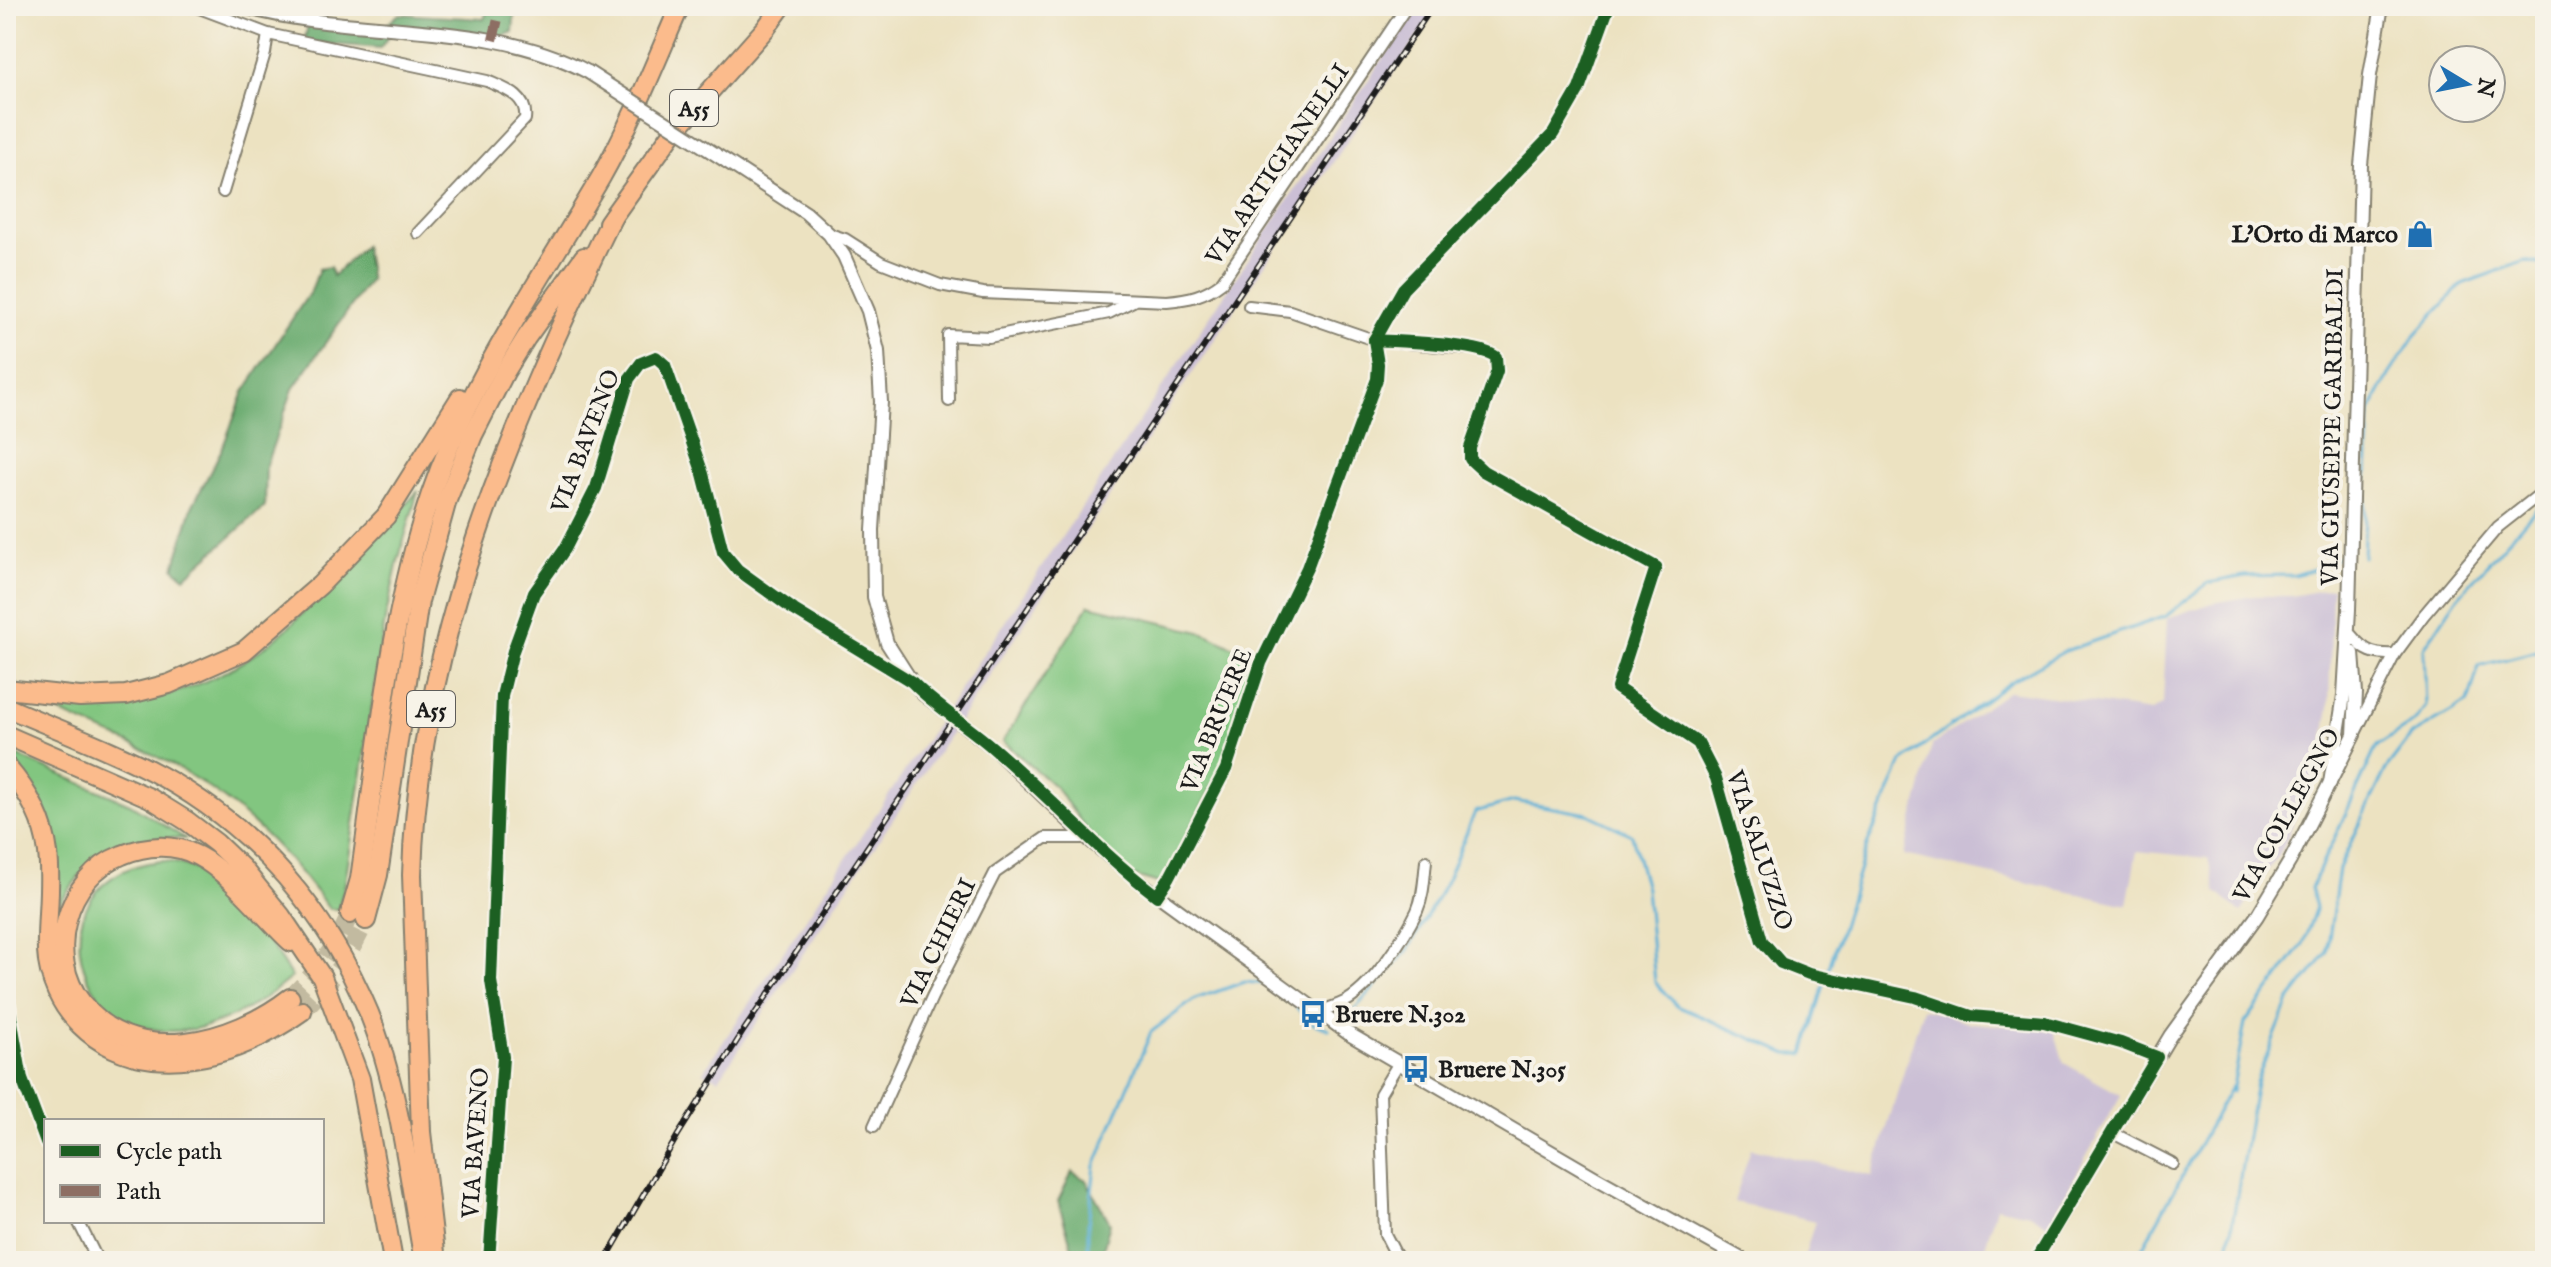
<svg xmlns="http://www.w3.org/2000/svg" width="2551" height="1267" font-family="'IM FELL English',serif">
<rect width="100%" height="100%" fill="#f7f3e8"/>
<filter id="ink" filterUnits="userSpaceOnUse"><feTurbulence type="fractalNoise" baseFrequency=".0125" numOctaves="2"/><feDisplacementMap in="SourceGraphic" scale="16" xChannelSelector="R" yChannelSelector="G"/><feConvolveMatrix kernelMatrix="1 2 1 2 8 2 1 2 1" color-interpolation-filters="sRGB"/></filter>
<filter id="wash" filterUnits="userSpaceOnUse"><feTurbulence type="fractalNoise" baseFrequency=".006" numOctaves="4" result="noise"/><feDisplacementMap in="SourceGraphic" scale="32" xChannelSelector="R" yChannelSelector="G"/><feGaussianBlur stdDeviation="1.8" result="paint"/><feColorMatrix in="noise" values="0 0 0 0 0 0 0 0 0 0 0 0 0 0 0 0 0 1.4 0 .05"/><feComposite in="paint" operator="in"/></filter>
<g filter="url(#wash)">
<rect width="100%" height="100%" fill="#ece2c1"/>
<!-- industrial -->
<g fill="#cbbfd5">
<path d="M1418,6h20l-719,1073 -16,-7z"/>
<path d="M2332,588l-3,119 -8,51 -37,87 -43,68 -25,-21 -8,-34 -71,-7 -10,54 -223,-50 28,-110 77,-54 143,20 11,-7 4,-86 46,-15 41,-7h38z"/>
<path d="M1923,1008l49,15 82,7 10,33 57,32 -73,130 -18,-11 -34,-7 -12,44 37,10h-218l12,-40 -81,-19 17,-54 121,28z"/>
</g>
<!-- green -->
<g fill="#82c680" stroke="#4f714e" stroke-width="2">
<path d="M418,491l-20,70 -13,59 -41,269 -6,20h-9c-42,-58 -95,-110 -158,-145 -38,-21 -78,-37 -118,-54l2,-3c87,2 160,-17 227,-74 18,-16 35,-35 52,-53 28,-29 57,-58 84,-89z"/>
<path d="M1089,605l115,28 54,25 -38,113 -58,113 -44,-13 -63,-84 -52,-46z"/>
<path d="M6,751l124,53 56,35c-61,-7 -97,14 -127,67 1,-65 -10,-106 -53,-155z"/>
<path d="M162,861c63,3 98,69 130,116 -198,166 -292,-102 -130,-116z"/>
</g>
<!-- forest -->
<g fill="#69ab6e" stroke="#426445" stroke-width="2">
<path d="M489,6h26l-2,26 -20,8 -99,-10 -14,18 -76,-6 5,-21 73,8 17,-15 85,5z"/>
<path d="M364,246l6,33 -77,110 -27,76 -1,41 -80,71 -11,-9 18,-61 30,-58 22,-57 68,-103 7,-20 11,-2 3,9z"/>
<path d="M1072,1172l14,8 24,43 -10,38h-24l-18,-60z"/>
</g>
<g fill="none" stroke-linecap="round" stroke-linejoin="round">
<!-- stream -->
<g stroke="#5aafd6" stroke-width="3">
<path d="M2363,557l7,-146 19,-36 28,-42 45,-49 63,-23 20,4"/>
<path d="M1827,974l41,-131 34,-81 108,-80 55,-31 101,-35 42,-33 37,-7 50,-1 26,-8 16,-9"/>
<path d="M1343,1022l65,-72 39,-70 28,-68 39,-11 74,13 44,21 14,54 9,93 22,24 111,48h16l21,-73"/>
<path d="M1088,1261v-37l7,-58 56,-134 44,-33 50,-17 22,2 14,8 31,31 17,6"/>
<path d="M2135,1261l96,-174 1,5 13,-69 58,-79 13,-37 -5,-19 66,-142 37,-24 12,-16 -2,-58 34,-51 79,-89"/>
<path d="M2226,1261l30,-179 33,-81 38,-48 12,-85 47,-99 26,-34 56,-33 11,-36 66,-17"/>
</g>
</g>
</g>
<g filter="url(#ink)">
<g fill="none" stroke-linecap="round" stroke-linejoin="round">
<!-- motorway-tunnel -->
<g stroke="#c2baa0" stroke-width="18" stroke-dasharray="18 9" stroke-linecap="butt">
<path d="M290,998c26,-25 46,-50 60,-84"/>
<path d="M302,1011c28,-27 48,-55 64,-91"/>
</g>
<!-- minor casing -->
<g stroke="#847f6e" stroke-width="14">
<g id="minor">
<path d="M194,6l74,28 219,47c18,8 41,15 38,38l-107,114"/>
<path d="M223,192l42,-139 3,-19"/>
<path d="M829,234l16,5 36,23 59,23 43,8 184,8c22,-2 37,-5 55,-19l185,-276"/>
<path d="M1249,306l41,5 84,29 97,9 18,3 7,5 1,14 -27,77v11l13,12 173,96 -39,121 81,55 18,35 46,163 19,22 28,11 106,23 56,19 73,6 77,21 36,14"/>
<path d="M949,401l-1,-66 41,2 120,-24 24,-12"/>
<path d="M2351,635c14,17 23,20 44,19"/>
<path d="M2355,733l40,-79 28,-38 75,-89 47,-37"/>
<path d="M1157,896l12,-18 57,-109 35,-106 46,-95 70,-189 1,-15 -4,-24"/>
<path d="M6,989l16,90 24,64"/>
<path d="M1319,1012c10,-4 20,-7 29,-12 26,-16 56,-62 69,-89 7,-16 7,-33 9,-50"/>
<path d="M1398,1064l-18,30 5,140 14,27"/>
<path d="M874,1126l58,-129 63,-124 50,-35h42"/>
<path d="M2111,1132l62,32"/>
<path d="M78,1221l20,40"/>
<path d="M489,1261l14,-204 -12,-76 11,-285 11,-45 21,-58 31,-44 31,-61 33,-109 12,-16 15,-6 9,8 38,109 20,78 15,18 56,40 116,71"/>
</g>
</g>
<!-- tertiary casing -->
<g stroke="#847f6e" stroke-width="16">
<g id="tertiary">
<path d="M241,6c113,33 241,10 347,66"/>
<path d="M726,161l80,52 23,21 15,22 24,55 10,40 3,51 -8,128 1,67 13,46 25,39 12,13 69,53 94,90 46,39 216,157 247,144 149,83"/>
<path d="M2330,783l14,-88 5,-85 12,-445 9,-90 12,-69"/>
<path d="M2035,1261l135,-225 87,-120 33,-55 64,-126 2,-42 -3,-40"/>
</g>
</g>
<!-- motorway casing -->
<g stroke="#847f6e" stroke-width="22">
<g id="motorway">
<path d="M608,223l63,-88 95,-107 16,-22"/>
<path d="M6,689l74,8 46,-2 43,-11 75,-33 76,-66 66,-69 74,-118"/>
<path d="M6,707c50,22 108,43 155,69 96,53 166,135 208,237 31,78 40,166 55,248"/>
<path d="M6,735l144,63 37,23 29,22 26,25 39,48 41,61 38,102 33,182"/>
<path d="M6,766c22,25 38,54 42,87 4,32 -2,66 -1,98 3,58 50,103 106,108 55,5 106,-17 149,-48"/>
<path d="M350,914l10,-35c20,-138 30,-280 80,-410 41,-105 105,-196 161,-292 31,-55 54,-114 79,-171"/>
<path d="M366,920l12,-45 41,-274 28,-101 26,-65 32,-63 21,-34 58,-81"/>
<path d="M290,998c-56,44 -156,72 -208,5 -37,-47 -17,-126 40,-148 24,-10 52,-12 76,1 31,16 66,61 93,86"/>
<path d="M436,1261l-15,-129 -9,-257c6,-234 100,-452 201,-659"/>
</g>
</g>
<!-- minor -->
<use href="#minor" stroke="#fff" stroke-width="10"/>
<!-- tertiary -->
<use href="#tertiary" stroke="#fff" stroke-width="12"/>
<!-- motorway -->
<use href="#motorway" stroke="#fbbb8c" stroke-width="18"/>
<!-- rail casing -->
<g stroke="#1c1c1c" stroke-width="6">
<path id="rail" d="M605,1261l73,-126 66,-105 689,-1024"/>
</g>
<!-- rail -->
<use href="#rail" stroke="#f7f3e8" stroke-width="3" stroke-dasharray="9" stroke-linecap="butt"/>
<!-- tertiary-bridge casing -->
<g stroke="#847f6e" stroke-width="16" stroke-linecap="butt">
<path id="tertiary-bridge" d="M588,72l138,89"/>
</g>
<!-- tertiary-bridge -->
<use href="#tertiary-bridge" stroke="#fff" stroke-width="12"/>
<!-- quiet -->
<path stroke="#8d6e63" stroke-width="10" stroke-dasharray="20 10" stroke-linecap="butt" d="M493,40l8,-34"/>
<!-- cycleway casing -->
<g stroke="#f7f3e8" stroke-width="17">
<g id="cycleway">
<path d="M1374,340c26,2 104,3 122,17l1,14 -27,77v11l13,12 173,96 -39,121 81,55 18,35 46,163 19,22 28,11 106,23 56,19 73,6 77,21 36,14 -122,204"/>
<path d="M1374,340l29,-51 150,-155 26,-45 30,-83"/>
<path d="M6,989l16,90 24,64"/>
<path d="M489,1261l14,-204 -12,-76 11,-285 11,-45 21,-58 31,-44 31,-61 33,-109 12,-16 15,-6 9,8 38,109 20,78 15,18 56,40 118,72c24,25 55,43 81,66 56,48 105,103 164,148l12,-18 57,-109 35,-106 46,-95 70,-189 1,-15 -4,-24"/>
</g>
</g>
<!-- cycleway -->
<use href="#cycleway" stroke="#1b5e20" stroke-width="12"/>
</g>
</g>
<!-- icons -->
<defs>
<g id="shop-bare" transform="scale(2.16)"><path d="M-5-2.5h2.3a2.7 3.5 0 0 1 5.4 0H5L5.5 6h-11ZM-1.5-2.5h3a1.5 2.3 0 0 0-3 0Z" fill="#1f6fb2" stroke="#f7f3e8" stroke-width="2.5" paint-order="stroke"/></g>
<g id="bus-bare" transform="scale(2.16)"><path d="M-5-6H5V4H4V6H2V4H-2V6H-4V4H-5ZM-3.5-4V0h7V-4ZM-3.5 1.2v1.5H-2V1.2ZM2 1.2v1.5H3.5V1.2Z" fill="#1f6fb2" stroke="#f7f3e8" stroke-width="2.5" paint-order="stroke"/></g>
</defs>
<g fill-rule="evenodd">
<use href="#shop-bare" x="2420" y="234"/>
<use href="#bus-bare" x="1313" y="1014"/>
<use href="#bus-bare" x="1416" y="1069"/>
</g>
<g text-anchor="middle" stroke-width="8" stroke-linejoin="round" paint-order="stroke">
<!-- shield labels -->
<g fill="#f7f3e8" stroke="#5e5c59" stroke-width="2">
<rect x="670" y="90" width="48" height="36" rx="6"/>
<rect x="407" y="691" width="48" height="36" rx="6"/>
</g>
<g font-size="22" font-weight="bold" fill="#1c1c1c">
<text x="694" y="116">A55</text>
<text x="431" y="717">A55</text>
</g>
<!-- street labels -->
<g font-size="24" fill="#1c1c1c" stroke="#f7f3e8">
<text transform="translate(1277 164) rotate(-56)" y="8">VIA ARTIGIANELLI</text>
<text transform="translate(2332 427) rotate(-89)" y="8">VIA GIUSEPPE GARIBALDI</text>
<text transform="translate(585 441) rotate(-69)" y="8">VIA BAVENO</text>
<text transform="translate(1216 720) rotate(-68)" y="8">VIA BRUERE</text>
<text transform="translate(2286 815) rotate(-61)" y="8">VIA COLLEGNO</text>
<text transform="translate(1760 850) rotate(72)" y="8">VIA SALUZZO</text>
<text transform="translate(938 943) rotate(-64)" y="8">VIA CHIERI</text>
<text transform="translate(475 1143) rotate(-86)" y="8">VIA BAVENO</text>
</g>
<!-- poi labels -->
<g font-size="24" font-weight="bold" fill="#1c1c1c" stroke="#f7f3e8" text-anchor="start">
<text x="2398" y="242" text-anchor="end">L'Orto di Marco</text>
<text x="1335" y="1022">Bruere N.302</text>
<text x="1438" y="1077">Bruere N.305</text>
</g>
</g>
<!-- margin -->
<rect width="2551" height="1267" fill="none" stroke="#f7f3e8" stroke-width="32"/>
<!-- legend -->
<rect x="44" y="1119" width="280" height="104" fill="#f7f3e8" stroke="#9f9d96" stroke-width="2"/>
<rect x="60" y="1145" width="40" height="12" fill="#1b5e20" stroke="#9f9d96" stroke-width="2"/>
<text x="116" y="1159" font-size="24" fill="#1c1c1c">Cycle path</text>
<rect x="60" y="1185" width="40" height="12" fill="#8d6e63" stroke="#9f9d96" stroke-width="2"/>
<text x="116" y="1199" font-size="24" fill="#1c1c1c">Path</text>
<!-- north arrow -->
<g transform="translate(2467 84) rotate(100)"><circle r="38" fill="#f7f3e8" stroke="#9f9d96" stroke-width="2"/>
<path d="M0-6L14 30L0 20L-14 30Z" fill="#1f6fb2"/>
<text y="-12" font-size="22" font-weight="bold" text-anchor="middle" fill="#1c1c1c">N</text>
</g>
</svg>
